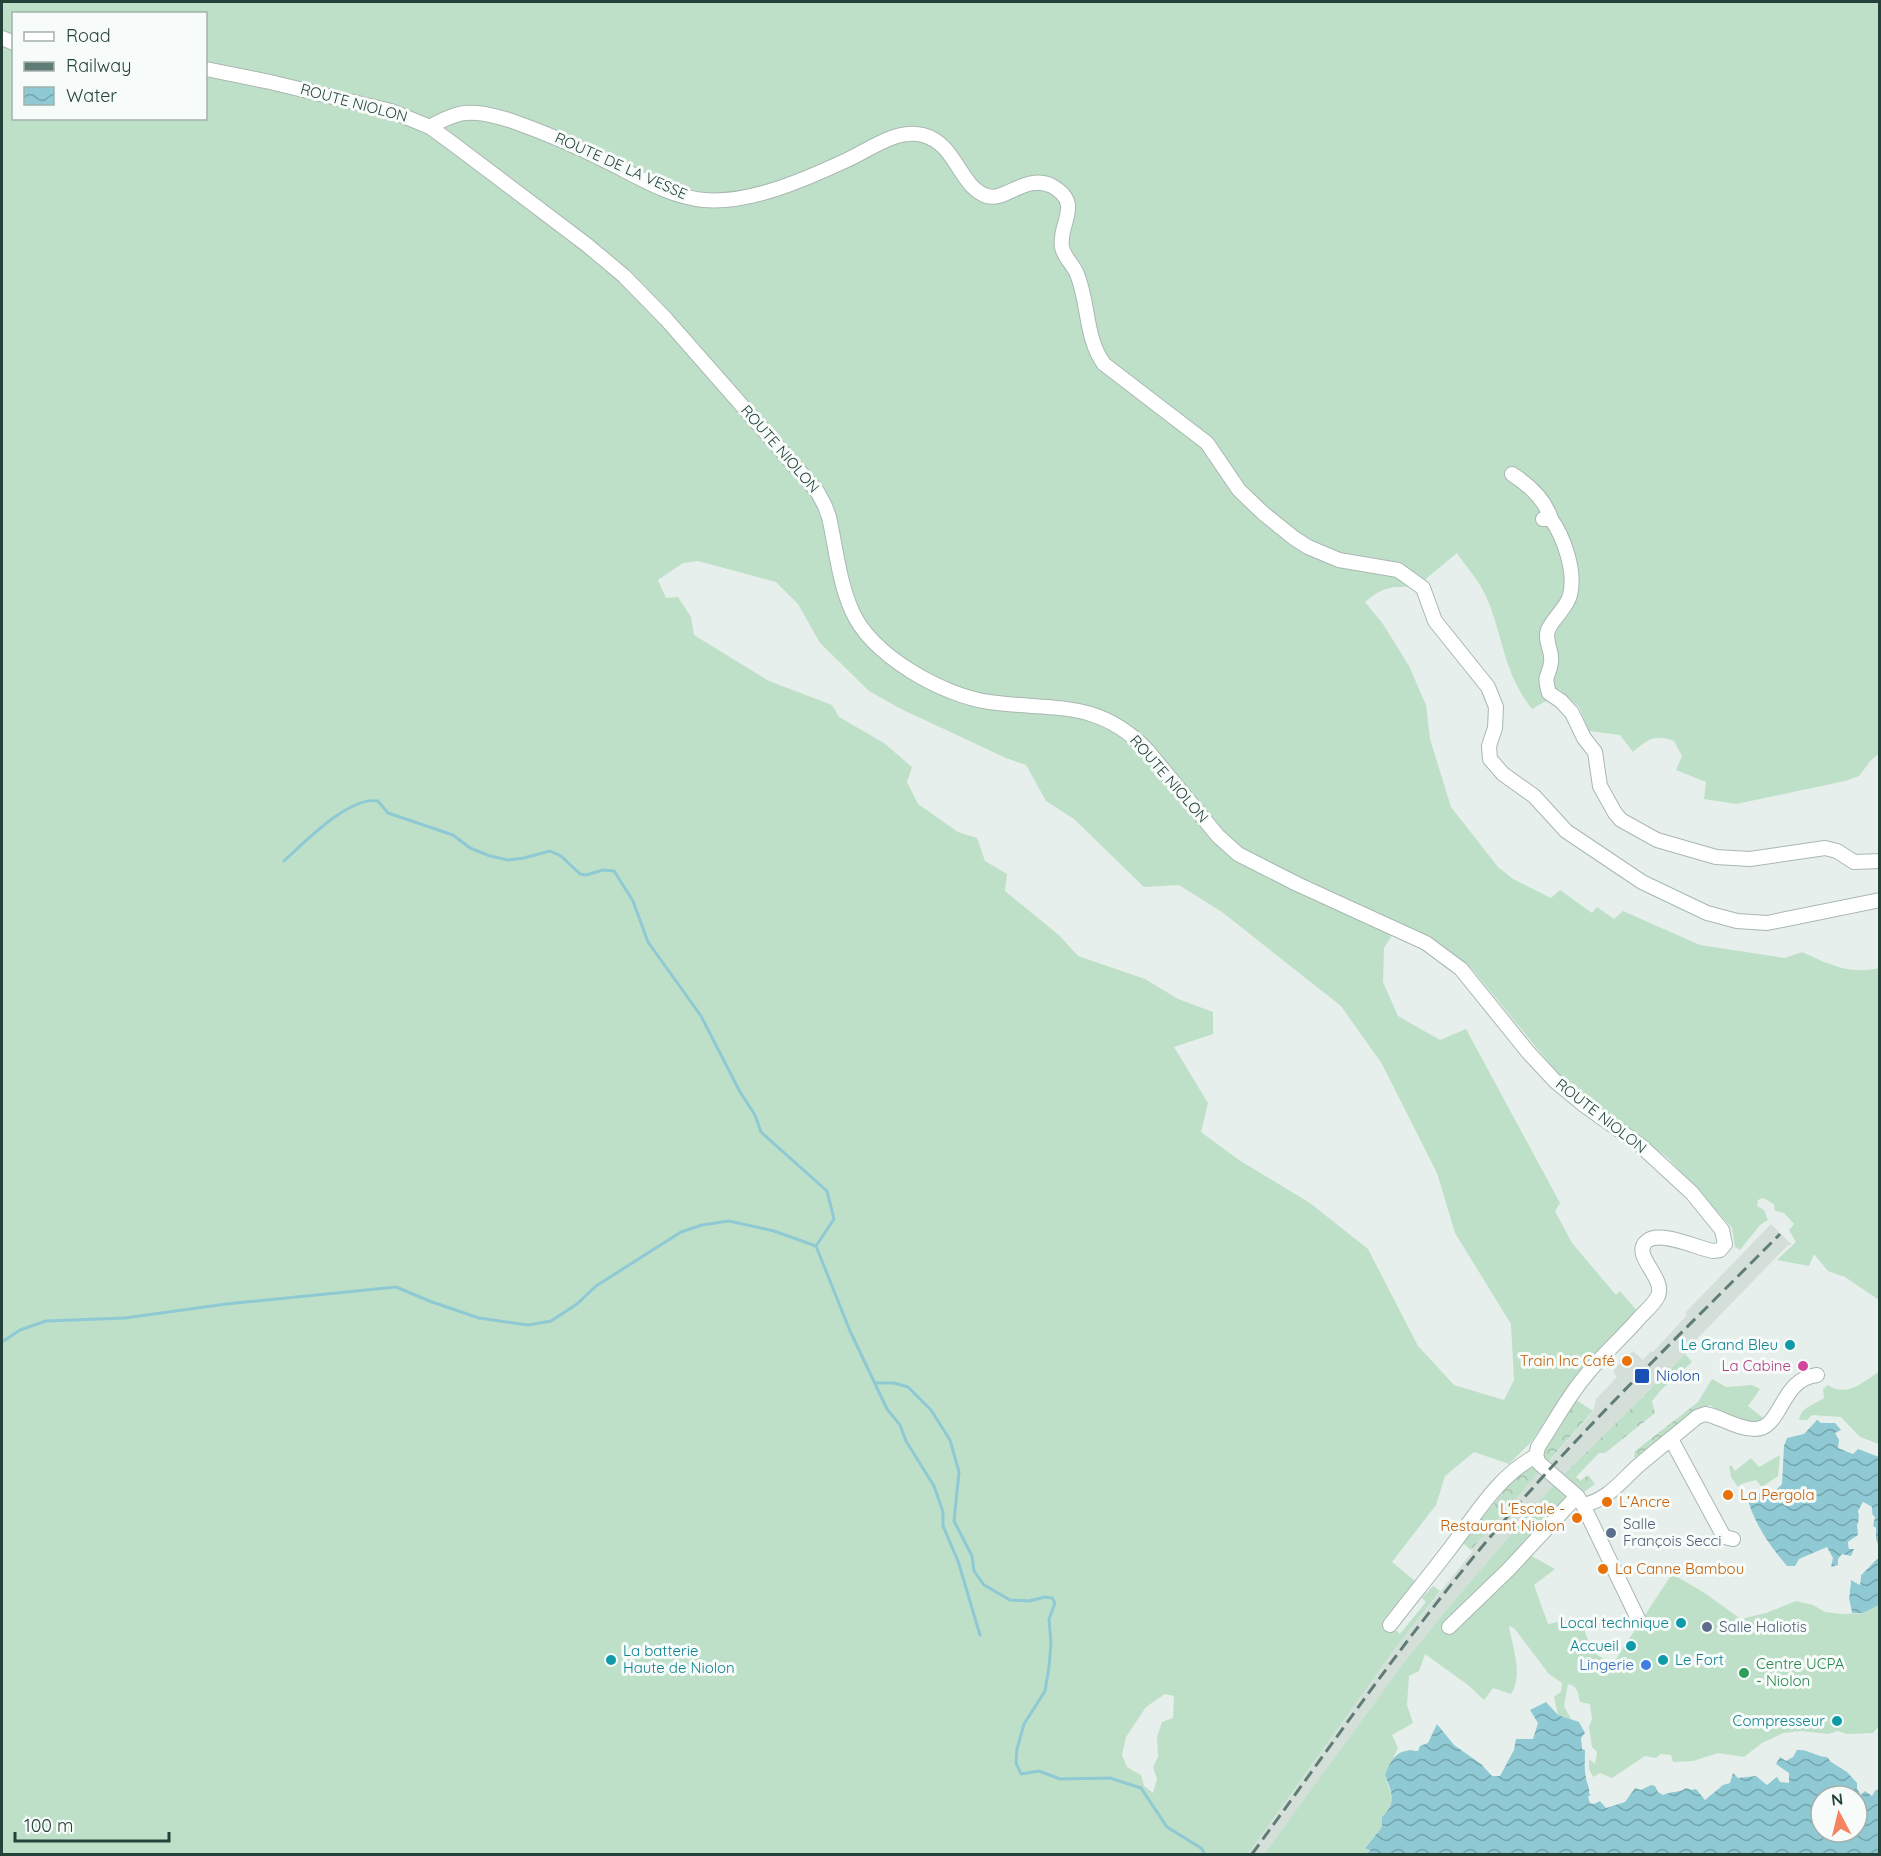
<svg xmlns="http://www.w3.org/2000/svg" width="1881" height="1856" font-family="Quicksand,sans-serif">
<defs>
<pattern id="forest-crowns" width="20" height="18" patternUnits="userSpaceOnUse" patternTransform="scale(1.5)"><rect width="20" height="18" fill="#bfe0c8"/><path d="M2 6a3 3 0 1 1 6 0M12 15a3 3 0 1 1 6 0" fill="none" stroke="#a4c1ad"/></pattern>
<pattern id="water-waves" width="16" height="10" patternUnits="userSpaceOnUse" patternTransform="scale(1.5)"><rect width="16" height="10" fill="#8ec9d4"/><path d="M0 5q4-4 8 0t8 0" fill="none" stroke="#74a5ad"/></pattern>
</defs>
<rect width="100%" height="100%" fill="#e6efeb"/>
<!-- built -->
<g fill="#d4dfda">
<path d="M1771,1224l21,21h-4l-97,100 1,2 -7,7 -125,124 -14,-13 47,-53 3,-13 21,-22 -4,-5 5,-7 15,-14 10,9 8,-9 2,1 34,-37 -2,-2z"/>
<path d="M1541,1470l14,13 -103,120 -47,58 -141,193h-16l146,-204 78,-98 -1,-2z"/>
</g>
<!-- grass -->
<g fill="#bfe0c8" fill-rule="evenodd">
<path d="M2,2h1877v752l-7,5 -13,17 -14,5 -109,23 -32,-5 2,-17 -30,-12 6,-14 -8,-15c-19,-7 -26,-2 -41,11l-13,-17 -31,-4 -10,-24 -20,-18 -11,11 -16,9c-28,-36 -28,-68 -44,-108 -6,-17 -21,-33 -31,-48l-41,34c-23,-1 -33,-1 -51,15l18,22 26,42 17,39 4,34 21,68 47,60 15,12 38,19 9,-8 32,23 5,-6 17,12 9,-8 77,34 85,13 17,-6c26,12 47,23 77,16v332l-34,-23 -17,-6 -14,-17 -5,12 -32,-6 19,-18 -7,-12 5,-6 -10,-11 -9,-2 -1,-7 -11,-6 -5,2 -1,6 7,4 4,10 -8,5 -20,25 -5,-3 -3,-19 -64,-70 -105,-78 -91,-111 -35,-27 -39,-16 -14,22 -1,34 15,34 42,24 26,-11 94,174 -5,8 17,32 44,52 4,-4 18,21 -57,57 -50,73 -22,22 -35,-12 -29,24 -9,29 -44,57 23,19 -31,38 16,15 26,-32 -4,-4 11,-12 7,5 -46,59 -146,204h-1246zM14,14h192v104h-192zM698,561l78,21 22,22 22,39 49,48 32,18 105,49 20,7 20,36 28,18 70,68 35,-2 43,27 119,94 41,58 55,109 18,60 56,91 3,56 -10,20 -50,-15 -36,-39 -50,-97 -58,-46 -71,-43 -38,-28 7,-29 -34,-56 39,-13v-22l-35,-13 -33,-20 -67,-23 -18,-20 -55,-45 2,-17 -22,-13 -8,-23 -19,-6 -40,-28 -11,-22 5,-15 -28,-24 -45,-26 -7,-12 -63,-24 -75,-46 -3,-18 -13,-20 -12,1 -8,-18 25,-17zM1165,1694l9,2 -1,22 -11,4 -5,15 1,20 -5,10 4,12 -4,14 -9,-7 -3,-11 -14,-8 -5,-12 4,-18 20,-30z"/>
<path d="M1685,1354l7,8 -30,27 -10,12 -10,-4z"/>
<path d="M1879,1372v72l-19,-7 -19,-20 -29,-2 -5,5h-8c3,-14 14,-14 25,-22l-1,-9 5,-4c19,13 34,-3 51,-13z"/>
<path d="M1712,1379l14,8 26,-2 8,4 -12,17 19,15 -14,4 -25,-8 -18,-12 -8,3 -4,-6z"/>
<path d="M1780,1455l-2,21 -16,11 -6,-7 -15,4 -3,3 -7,-10 -2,-11 2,-1 4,6 16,-13 8,9z"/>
<path d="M1555,1483l16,14 -50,53 34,19 -21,16 14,39 32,-6 12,33 20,14 60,-91 31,18 38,27 25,-6 30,-12 17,4 12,7 17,2 21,-1 16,-8 -1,122 -5,6 -26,1 -9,-3 -10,3 -26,-3 -19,2 -21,10 -18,14 -26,-4 -25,8 -20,1 -2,-7 -10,-1 -5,4 -11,-2 -33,22 -12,-5 -7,4 -4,-8v-10l6,5 2,-12 -5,-5 -3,-20 3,-8 -2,-15 -10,-2c-2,-9 -2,-16 -12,-18l-4,22 7,13 -13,-4 -4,-18 7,-5 1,-9 -13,-9 -35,-46 -5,-2c3,20 15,49 2,68l-18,-6 -9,12 -16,-15 -43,-31 -6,17 -10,5 -2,29 6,18 -21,12 6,13 -13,27 7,23 -3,12 -7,17 -17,20 6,4 -6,3h-101l141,-193 47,-58z"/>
</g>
<!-- forest -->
<g fill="url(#forest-crowns)">
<path d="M1642,1397l10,4 3,12 -50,40h-6l-23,24 4,4 8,-6 7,9 -15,11 -20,-17z"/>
<path d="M1576,1400l17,11 -46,52 -5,-10z"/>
<path d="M1698,1402l4,6 -60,48 -8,1 1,-6z"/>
<path d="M1537,1467l4,3 -70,80 -9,-8 41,-49 6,-12 13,-11z"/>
</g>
<!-- water -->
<g fill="url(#water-waves)" fill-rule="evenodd">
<path d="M1817,1420l4,3h14l6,7 -6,3 4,7 -1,8 15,6 5,-5 21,8v91l-3,-9v-11l-3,-2 -1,-19 -9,-5c-5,9 -5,23 -5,33l-10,7 1,7h6l-4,7 -9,-2 -4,5v6l-7,2 2,-9 -6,-11 -28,12 -4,7h-8c-18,-21 -33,-43 -40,-69l9,-5 13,5 13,-13 2,-38 3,-8 17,-4z"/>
<path d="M1879,1557v48l-16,8h-11l-3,-14 2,-19 9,5 1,-10z"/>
<path d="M1546,1702l12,13 21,7 6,11 -4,5 1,11 3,1c0,10 -1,19 1,28 1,7 4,9 3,16h2l-3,3 2,6 4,1 6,-3 6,7 19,-6 10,-14 6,2 10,-5 4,1 3,6 5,3c8,-4 17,-2 23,-7l6,2 4,-1 9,11 18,-15 7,-2 3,-10 5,5 18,-2 11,9 10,-8 3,5 9,1v-10l-13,-9 4,-7 6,4 7,-4 4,-7c11,-1 20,7 30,7l4,5 16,10 10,11v6l4,6 4,-4 7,5 3,-5 4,-2v65h-514l6,-3 -6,-3 17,-21v-10c15,-14 10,-24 3,-42 7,-18 13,-27 33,-24l2,-5 8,-3 9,-19 17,21 27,19 11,12h8l14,-26 2,-11h17l5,-16 -8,-13zM1821,1796h36v36h-36z"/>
</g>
<!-- pier -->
<g fill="#e6efeb">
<path d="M1863,1502l9,5v7l3,3 -2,9 3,2v11l4,12 -5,-4 -2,-7v-10l-3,-4 2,-8 -3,-3v-6l-5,-3 -3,6 2,11 -3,8 1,5 -10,7v3l5,1 2,3 -7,9v-3l3,-7h-5l-1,-7 10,-7 -1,-11 3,-1 -2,-12z"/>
<path d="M1877,1554h3l-1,3 -18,18 -1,10 -9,-5 -2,19 3,14h-3l-3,-14 2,-20 4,-2 6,3 1,-7z"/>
</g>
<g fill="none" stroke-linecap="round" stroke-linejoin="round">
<!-- stream -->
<g stroke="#8ec9d4" stroke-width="3">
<path d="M284,861c21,-19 65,-65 94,-60l10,12 65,22 17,13 20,8 18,4 16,-2 26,-7 11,5 19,18 6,1 17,-5 11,1 19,30 15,41 53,74 39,76 15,23 6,17 66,59 7,28 -18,27 34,85 37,78 13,16 6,16 28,45 9,26v14l15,35 22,74"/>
<path d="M2,1342l18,-12 26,-9 79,-3 101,-14 170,-17 36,15 47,16 49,7 23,-4 26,-17 19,-18 85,-54 21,-7 27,-4 45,10 42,15"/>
<path d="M875,1383h19l14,4 23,23 19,30 9,32 -5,49 18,35 2,15 10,14 26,15 19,1 16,-4 7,1 3,5 -6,16 2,24 -2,24 -4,24 -21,33 -7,25 -1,14 5,11 18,-3 21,8 50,-1 31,10 26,39 34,21 4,6"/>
</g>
<!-- minor casing -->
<g stroke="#a8b8b2" stroke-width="16">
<g id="minor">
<path d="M2,38l12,5"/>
<path d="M206,69l64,13 121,29 39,16 22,16 135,102 37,31 42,43 151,172 8,15 4,11c7,31 10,65 23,94 20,45 90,84 137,91 63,9 108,-4 158,48l71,86 20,18 59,30 129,59 35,26 67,83 27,29 29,24 56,40 52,48 30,37 3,14 -5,6 -7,1c-16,-3 -53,-21 -66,-10 -17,14 19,36 11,55 -4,8 -12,15 -18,21 -17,20 -37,37 -53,57 -19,22 -33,49 -49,73l-2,9"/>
<path d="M430,127c8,-5 19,-10 29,-13 17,-4 36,2 53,7 31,11 62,24 92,39 31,15 65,37 100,40 46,4 102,-21 143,-40 22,-10 50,-32 76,-25 34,9 36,52 64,61 18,6 39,-23 65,-10 32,18 6,37 10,61 2,11 11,17 15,27 12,29 8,64 27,90l103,79 32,47 24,23 31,25 14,9 31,13 59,10 25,18 12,33 53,66 8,20 -1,21 -6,18 1,13 13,15 31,22 32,35 76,51 65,31 30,8 30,2 113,-23"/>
<path d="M1512,474c17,11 33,25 39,45"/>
<path d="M1543,519h8c13,18 25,53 19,76 -3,13 -17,23 -22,35 -4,12 5,21 3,32 -2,17 -8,10 -2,31l12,8 11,12 12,25 11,14 5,34 15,27 6,7 36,20 59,17 34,2 75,-11 12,3 17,11 26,-1"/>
<path d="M1671,1439l53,98 9,2"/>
<path d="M1536,1456l3,7 38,33 6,9 57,118"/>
<path d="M1583,1505c25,-5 38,-24 56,-40 19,-16 39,-32 58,-48l8,-3c17,3 32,15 50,15 27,0 25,-50 62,-54"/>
<path d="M1390,1625c19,-25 39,-49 58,-74 26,-33 49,-75 88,-95"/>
<path d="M1449,1627l59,-57 69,-74"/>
</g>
</g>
<!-- minor -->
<use href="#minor" stroke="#fff" stroke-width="14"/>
<!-- rail -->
<path stroke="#5f7d75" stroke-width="3" stroke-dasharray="12 6" stroke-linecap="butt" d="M1252,1854c77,-105 150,-212 234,-312 91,-109 194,-207 294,-308"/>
</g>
<!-- markers -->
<g fill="#0f9aa8" stroke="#f7fbf9" stroke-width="2">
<circle cx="1790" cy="1345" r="6"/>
<circle cx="1681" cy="1623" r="6"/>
<circle cx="1631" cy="1646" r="6"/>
<circle cx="611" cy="1660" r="6"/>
<circle cx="1663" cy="1660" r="6"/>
<circle cx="1837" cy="1721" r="6"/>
</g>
<g fill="#e8710a" stroke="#f7fbf9" stroke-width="2">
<circle cx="1627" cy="1361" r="6"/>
<circle cx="1728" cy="1495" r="6"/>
<circle cx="1607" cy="1502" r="6"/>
<circle cx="1577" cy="1518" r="6"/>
<circle cx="1603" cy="1569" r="6"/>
</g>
<circle fill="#d1479c" stroke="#f7fbf9" stroke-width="2" cx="1803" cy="1366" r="6"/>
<rect fill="#1a4fb4" stroke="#f7fbf9" stroke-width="2" x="1634" y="1368" width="16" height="16" rx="3"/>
<g fill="#5c6f8a" stroke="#f7fbf9" stroke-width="2">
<circle cx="1611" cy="1533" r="6"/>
<circle cx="1707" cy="1627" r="6"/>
</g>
<circle fill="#3f7fe0" stroke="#f7fbf9" stroke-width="2" cx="1646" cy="1665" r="6"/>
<circle fill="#2e9e5b" stroke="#f7fbf9" stroke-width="2" cx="1744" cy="1673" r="6"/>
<g text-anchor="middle" stroke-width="6" stroke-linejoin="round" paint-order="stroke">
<!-- street labels -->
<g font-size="15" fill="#24423a" stroke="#f7fbf9">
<text transform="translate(354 103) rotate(15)" y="5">ROUTE NIOLON</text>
<text transform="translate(621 166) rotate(24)" y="5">ROUTE DE LA VESSE</text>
<text transform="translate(780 449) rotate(49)" y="5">ROUTE NIOLON</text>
<text transform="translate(1169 779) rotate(49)" y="5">ROUTE NIOLON</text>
<text transform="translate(1601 1116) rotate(38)" y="5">ROUTE NIOLON</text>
</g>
<!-- culture labels -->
<g font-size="15" fill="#0d838f" stroke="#f7fbf9" text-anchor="end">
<text x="1778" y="1350">Le Grand Bleu</text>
<text x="1669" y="1628">Local technique</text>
<text x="1619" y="1651">Accueil</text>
<text x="623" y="1656" text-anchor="start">La batterie<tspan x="623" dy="17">Haute de Niolon</tspan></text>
<text x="1675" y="1665" text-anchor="start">Le Fort</text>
<text x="1825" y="1726">Compresseur</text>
</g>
<!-- food labels -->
<g font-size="15" fill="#c56008" stroke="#f7fbf9" text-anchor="start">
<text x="1615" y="1366" text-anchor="end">Train Inc Café</text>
<text x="1740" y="1500">La Pergola</text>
<text x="1619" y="1507">L’Ancre</text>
<text x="1565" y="1514" text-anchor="end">L'Escale -<tspan x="1565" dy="17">Restaurant Niolon</tspan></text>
<text x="1615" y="1574">La Canne Bambou</text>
</g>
<!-- hotel labels -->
<g font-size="15" fill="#b23c85" stroke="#f7fbf9" text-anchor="end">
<text x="1791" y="1371">La Cabine</text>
</g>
<!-- transit labels -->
<g font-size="15" fill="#164399" stroke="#f7fbf9" text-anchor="start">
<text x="1656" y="1381">Niolon</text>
</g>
<!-- service labels -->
<g font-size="15" fill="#4e5e75" stroke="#f7fbf9" text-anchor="start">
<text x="1623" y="1529">Salle<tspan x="1623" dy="17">François Secci</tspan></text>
<text x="1719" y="1632">Salle Haliotis</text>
</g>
<!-- leisure labels -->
<g font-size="15" fill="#27864d" stroke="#f7fbf9" text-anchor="start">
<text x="1756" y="1669">Centre UCPA<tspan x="1756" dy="17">- Niolon</tspan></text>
</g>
<!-- shop labels -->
<g font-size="15" fill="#366cbe" stroke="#f7fbf9" text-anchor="end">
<text x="1634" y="1670">Lingerie</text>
</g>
</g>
<!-- border -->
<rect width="1881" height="1856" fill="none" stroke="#24423a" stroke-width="6"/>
<!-- legend -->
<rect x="12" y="12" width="195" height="108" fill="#f7fbf9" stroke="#a3b1ad" stroke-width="1.5"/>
<rect x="24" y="32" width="30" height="9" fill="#ffffff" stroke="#a3b1ad" stroke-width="1.5"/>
<text x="66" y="42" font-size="18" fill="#24423a">Road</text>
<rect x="24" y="62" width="30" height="9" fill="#5f7d75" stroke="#a3b1ad" stroke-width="1.5"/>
<text x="66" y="72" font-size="18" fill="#24423a">Railway</text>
<rect x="24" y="87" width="30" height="18" fill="url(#water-waves)" stroke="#a3b1ad" stroke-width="1.5"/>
<text x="66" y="102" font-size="18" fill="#24423a">Water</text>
<!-- north arrow -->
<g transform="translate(1839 1814) rotate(353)"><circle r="28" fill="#f7fbf9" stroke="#a3b1ad" stroke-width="1.5"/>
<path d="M0-4.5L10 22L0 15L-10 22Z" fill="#f4845f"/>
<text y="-9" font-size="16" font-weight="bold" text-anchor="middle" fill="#24423a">N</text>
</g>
<!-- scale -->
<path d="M15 1832v9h154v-9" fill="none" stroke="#24423a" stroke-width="3"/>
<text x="24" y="1832" font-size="18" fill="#24423a" stroke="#f7fbf9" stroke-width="4.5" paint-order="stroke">100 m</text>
</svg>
